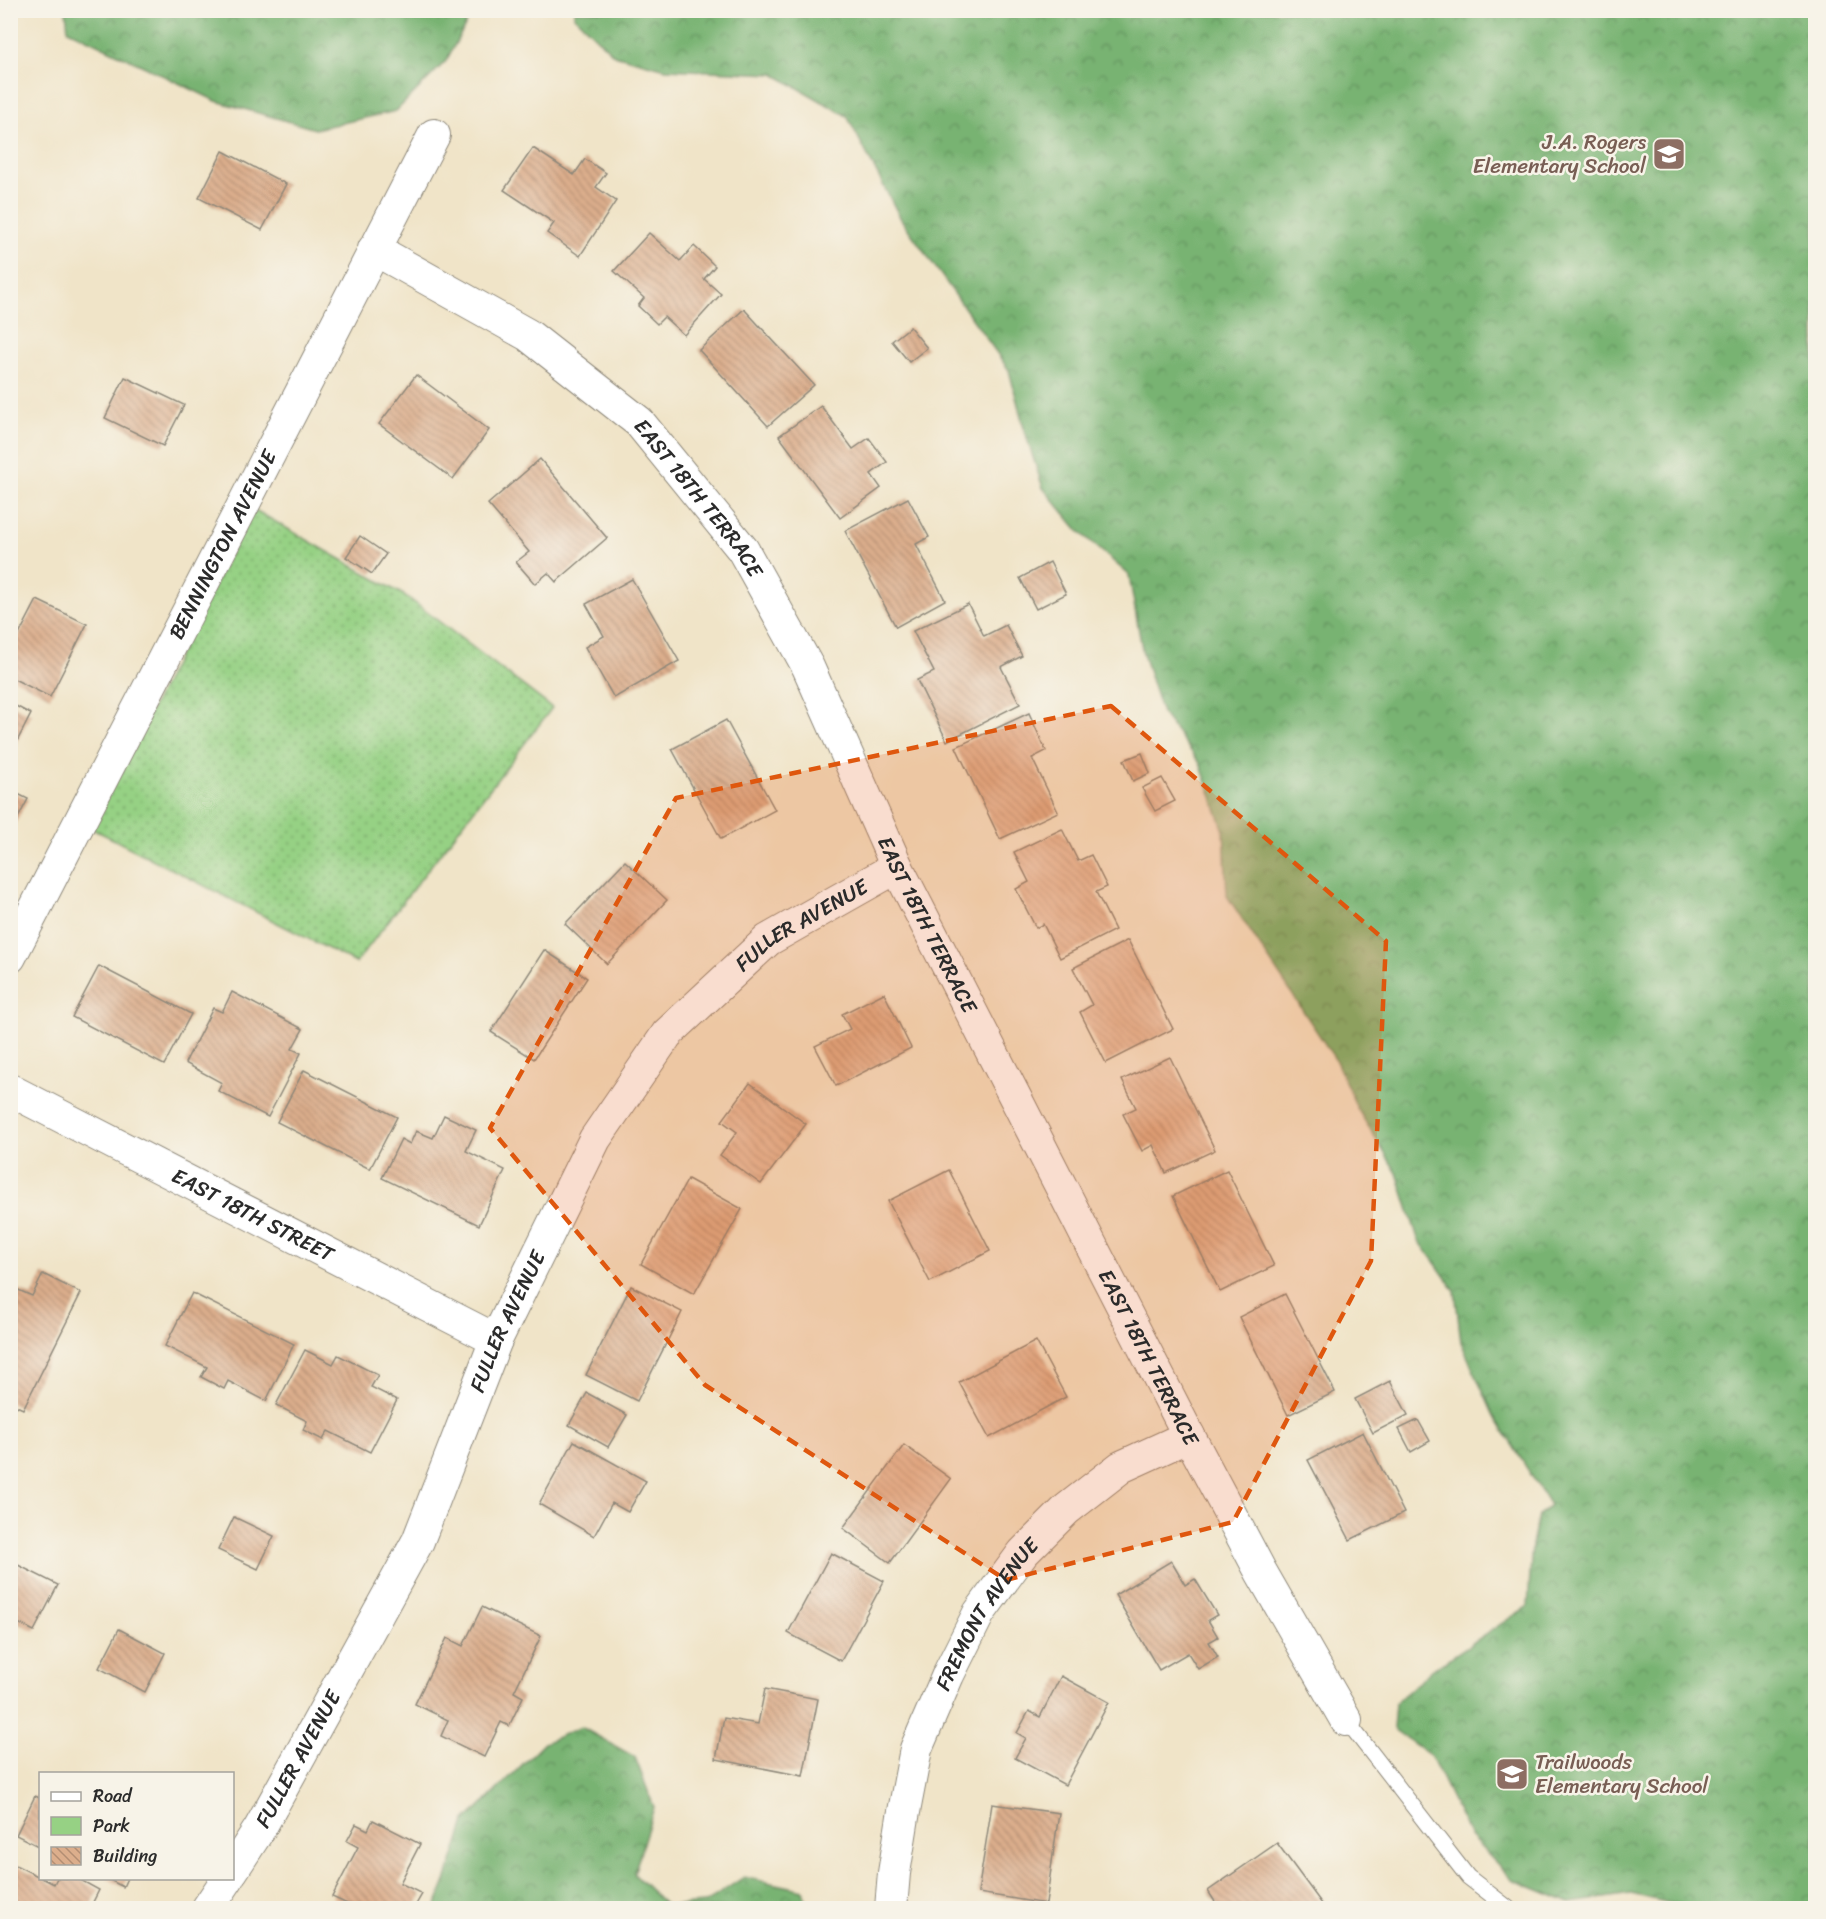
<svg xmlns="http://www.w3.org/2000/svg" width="1826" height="1919" font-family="Sriracha,sans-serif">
<defs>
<pattern id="green-dots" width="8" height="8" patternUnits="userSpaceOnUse" patternTransform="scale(1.5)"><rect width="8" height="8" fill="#96d184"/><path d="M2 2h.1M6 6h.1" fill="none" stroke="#7baa6c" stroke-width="1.8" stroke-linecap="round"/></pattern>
<pattern id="forest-crowns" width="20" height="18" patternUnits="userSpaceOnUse" patternTransform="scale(1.5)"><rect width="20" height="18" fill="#78b372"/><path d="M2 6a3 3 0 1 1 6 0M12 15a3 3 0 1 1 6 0" fill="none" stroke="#63925e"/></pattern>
<pattern id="building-back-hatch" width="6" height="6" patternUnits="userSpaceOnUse" patternTransform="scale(1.5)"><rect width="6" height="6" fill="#dcae8c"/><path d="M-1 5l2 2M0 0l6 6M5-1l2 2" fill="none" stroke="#b38e73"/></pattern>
</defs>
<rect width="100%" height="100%" fill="#f7f3e8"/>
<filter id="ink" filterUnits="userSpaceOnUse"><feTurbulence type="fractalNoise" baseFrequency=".0167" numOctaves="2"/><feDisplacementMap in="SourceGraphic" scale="12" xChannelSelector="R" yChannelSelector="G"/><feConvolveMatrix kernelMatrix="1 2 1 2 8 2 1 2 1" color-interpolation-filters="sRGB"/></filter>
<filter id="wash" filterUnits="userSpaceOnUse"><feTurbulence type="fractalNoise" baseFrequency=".008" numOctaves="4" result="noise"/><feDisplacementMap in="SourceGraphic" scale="24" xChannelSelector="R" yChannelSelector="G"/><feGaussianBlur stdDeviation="1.35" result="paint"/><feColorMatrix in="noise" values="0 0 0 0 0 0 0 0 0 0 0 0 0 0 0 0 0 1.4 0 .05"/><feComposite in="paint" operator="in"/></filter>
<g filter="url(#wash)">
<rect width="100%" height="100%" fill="#f0e4c8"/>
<!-- green -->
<path fill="url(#green-dots)" stroke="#607e58" stroke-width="1.5" d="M253,509l154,88 145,111 -196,255 -265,-135z"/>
<!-- forest -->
<g fill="url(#forest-crowns)" stroke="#526f4e" stroke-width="1.5">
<path d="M66,11v-1l407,1 -27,50 -50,50 -81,18 -99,-28 -148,-71z"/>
<path d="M574,11h1241v1897h-124l-60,-14 -61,9 -58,-24 -42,-43 -39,-80 -38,-27 2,-26 38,-34 95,-63 4,-61 6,-29 12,-11 -57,-91 -32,-72 -6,-51 -37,-52 -21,-66 -39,-63 -23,-51 -108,-163 -3,-65 -24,-68 -38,-50 -19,-59 -14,-79 -50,-44 -36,-43 -18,-56 -16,-62 -108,-151 -54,-103 -73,-42 -108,-5 -52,-14 -40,-39z"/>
<path d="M581,1727l54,30 19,50 -20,67 33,32 38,-3 39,-26 59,13 5,18h-373l10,-24 20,-62 79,-79z"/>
</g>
<g id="blocks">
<!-- building -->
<g fill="url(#building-back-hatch)">
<path d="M533,148l41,27 11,-16 21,14 -10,14 20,14 -36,55 -33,-23 7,-10 -50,-33z"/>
<path d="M223,151l63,33 -24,46 -63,-32z"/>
<path d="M649,233l31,28 14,-15 21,20 -11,13 17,15 -37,41 -20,-18 -7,7 -19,-18 6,-8 -30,-27z"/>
<path d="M744,309l70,76 -46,41 -69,-76z"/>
<path d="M910,327l17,21 -18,14 -17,-21z"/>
<path d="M416,375l73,55 -36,49 -74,-55z"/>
<path d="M125,377l59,28 -21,41 -58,-28z"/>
<path d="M821,406l32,43 16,-11 18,24 -16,12 10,14 -41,30 -61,-82z"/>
<path d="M540,459l67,79 -51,44 -8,-9 -13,11 -19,-22 13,-10 -41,-48z"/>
<path d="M908,498l21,39 -13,7 29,56 -49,27 -51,-96z"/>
<path d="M360,536l26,18 -14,20 -26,-17z"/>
<path d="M1050,562l16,32 -30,15 -16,-31z"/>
<path d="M632,579l47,82 -65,37 -29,-51 19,-11 -18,-32z"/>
<path d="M37,600l50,24 -37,73 -40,-20v-25z"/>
<path d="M968,604l16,32 22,-11 16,31 -21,11 19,37 -73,37 -30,-61 17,-8 -21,-41z"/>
<path d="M10,703l21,11 -21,41z"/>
<path d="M1029,713l17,38 -14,7 26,54 -58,27 -44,-92z"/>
<path d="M726,720l49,90 -54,29 -49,-90z"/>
<path d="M1142,753l8,20 -17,8 -9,-21z"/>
<path d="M1162,778l13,23 -20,10 -13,-23z"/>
<path d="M10,790l18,9 -18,34z"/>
<path d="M1062,829l16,32 13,-6 16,32 -11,5 19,38 -55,28 -17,-34 -7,4 -20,-39 13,-7 -15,-30z"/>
<path d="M625,861l42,39 -60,64 -42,-40z"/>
<path d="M1128,940l45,89 -67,34 -26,-51 12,-7 -19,-37z"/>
<path d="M544,950l43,28 -53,81 -43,-27z"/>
<path d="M99,966l92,48 -27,51 -92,-48z"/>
<path d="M232,992l71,37 -11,20 9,4 -33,64 -50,-26 4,-8 -37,-20 28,-55 9,4z"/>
<path d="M884,993l27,55 -75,38 -21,-40 35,-17 -8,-15z"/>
<path d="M1170,1057l45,93 -49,23 -13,-28 -11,6 -19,-37 13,-6 -14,-28z"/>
<path d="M304,1070l93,47 -27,52 -93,-47z"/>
<path d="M750,1083l56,41 -45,60 -41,-29 17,-23 -15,-11z"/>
<path d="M444,1115l32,15 -10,21 39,19 -26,55 -97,-47 19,-39 9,5 6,-13 17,7z"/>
<path d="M949,1170l41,81 -60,31 -42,-81z"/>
<path d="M1227,1170l47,96 -54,26 -47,-96z"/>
<path d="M688,1179l54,30 -48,85 -53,-30z"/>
<path d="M43,1274l38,19 -58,116 -13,-6v-108l4,-7 18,8z"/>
<path d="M631,1286l51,26 -45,89 -51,-26z"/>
<path d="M192,1293l102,51 -28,57 -38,-20 -4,8 -23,-12 6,-10 -42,-21z"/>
<path d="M1285,1294l50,98 -47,23 -49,-98z"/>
<path d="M1036,1341l30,56 -77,41 -30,-56z"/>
<path d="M305,1350l28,14 5,-9 40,20 -7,12 26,13 -27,52 -42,-21 -5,9 -20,-10 4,-9 -31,-16z"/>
<path d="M1390,1381l18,34 -35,18 -18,-34z"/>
<path d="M587,1393l40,22 -19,32 -39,-22z"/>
<path d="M1418,1420l12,21 -19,11 -12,-23z"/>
<path d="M1363,1432l41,81 -54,27 -42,-80z"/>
<path d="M574,1441l72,40 -18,31 -16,-9 -18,33 -55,-32z"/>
<path d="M904,1445l47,34 -61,84 -47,-35z"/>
<path d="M234,1517l40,19 -16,33 -40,-19z"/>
<path d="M831,1553l53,28 -43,80 -53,-28z"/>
<path d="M10,1561l48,24 -24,46 -24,-12z"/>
<path d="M1171,1561l14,24 10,-6 22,36 -9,5 10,17 -9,5 9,15 -20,12 -10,-16 -29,17 -44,-75z"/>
<path d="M482,1607l59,29 -27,56 9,5 -14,29 -8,-4 -17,35 -43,-21 7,-16 -33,-16 32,-66 16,8z"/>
<path d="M119,1629l46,24 -20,39 -46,-24z"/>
<path d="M1061,1676l48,26 -44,83 -50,-27 11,-20 -9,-5 12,-22 11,6z"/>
<path d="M765,1689l53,10 -15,77 -87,-17 8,-41 34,6z"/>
<path d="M35,1796l5,2v49l-24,-12z"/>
<path d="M992,1804l67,9 -13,91 -68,-11z"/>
<path d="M373,1820l47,24 -20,39 22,11 -8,14h-58l-24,-11 26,-50 -11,-6 9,-17 12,6z"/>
<path d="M1277,1843l48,65h-106l-11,-17z"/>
<path d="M11,1863l43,21 3,-6h20l22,12 -9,18h-80z"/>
<path d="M106,1878h21l-4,9z"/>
</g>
</g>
</g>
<g filter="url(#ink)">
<use href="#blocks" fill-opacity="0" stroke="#8e887a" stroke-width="1.5"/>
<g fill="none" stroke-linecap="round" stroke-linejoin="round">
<!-- service casing -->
<g stroke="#8e887a" stroke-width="17">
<path id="service" d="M1346,1720l122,157 40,31"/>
</g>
<!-- minor casing -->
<g stroke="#8e887a" stroke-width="34">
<g id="minor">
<path id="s1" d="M374,249l154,86 111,87 104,128 65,117 89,200 292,569 72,136 85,148"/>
<path id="s2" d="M10,957l424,-822"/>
<path id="s3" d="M10,1090l486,250"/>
<path id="s4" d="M232,1871l28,-43 158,-287 78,-201 99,-201 72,-105 101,-94 129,-73"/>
<path d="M208,1908l20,-30"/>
<path id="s5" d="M891,1908l3,-35 9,-56 13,-68 32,-74 31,-62 44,-60 44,-44 54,-42 68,-31"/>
</g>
</g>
<!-- service -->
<use href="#service" stroke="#fff" stroke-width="15"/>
<!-- minor -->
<use href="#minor" stroke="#fff" stroke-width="32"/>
</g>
</g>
<!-- marked area -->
<path fill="#df570e" fill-opacity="0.2" stroke="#df570e" stroke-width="4.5" stroke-dasharray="12 8" stroke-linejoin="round" d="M1111,706l275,235 -15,320 -138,261 -227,58 -301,-195 -215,-257 186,-330z"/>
<!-- icons -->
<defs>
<g id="school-square" transform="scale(1.725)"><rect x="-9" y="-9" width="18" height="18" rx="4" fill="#8d6e63" stroke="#f7f3e8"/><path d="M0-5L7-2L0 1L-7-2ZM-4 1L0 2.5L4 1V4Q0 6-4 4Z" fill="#fff"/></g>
</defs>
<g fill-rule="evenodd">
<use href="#school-square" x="1669" y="154"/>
<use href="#school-square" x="1512" y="1774"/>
</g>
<g text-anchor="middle" stroke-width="5" stroke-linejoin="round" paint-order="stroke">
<!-- education labels -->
<g font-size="21" fill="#785e54" stroke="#f7f3e8" text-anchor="end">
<text x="1646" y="149">J.A. Rogers<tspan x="1646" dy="24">Elementary School</tspan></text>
<text x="1535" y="1769" text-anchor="start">Trailwoods<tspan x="1535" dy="24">Elementary School</tspan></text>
</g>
<!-- street labels -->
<g font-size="21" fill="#2b2b2b" stroke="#f7f3e8">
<text dy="7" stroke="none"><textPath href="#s1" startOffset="414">EAST 18TH TERRACE</textPath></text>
<text dy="7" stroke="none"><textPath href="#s2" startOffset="464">BENNINGTON AVENUE</textPath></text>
<text dy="7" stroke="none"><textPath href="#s1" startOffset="900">EAST 18TH TERRACE</textPath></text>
<text dy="7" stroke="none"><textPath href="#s4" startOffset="1120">FULLER AVENUE</textPath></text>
<text dy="7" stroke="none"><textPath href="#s3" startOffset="273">EAST 18TH STREET</textPath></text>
<text dy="7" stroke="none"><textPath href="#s4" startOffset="616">FULLER AVENUE</textPath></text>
<text dy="7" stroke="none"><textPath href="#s1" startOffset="1386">EAST 18TH TERRACE</textPath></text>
<text dy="7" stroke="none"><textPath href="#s5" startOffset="314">FREMONT AVENUE</textPath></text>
<text dy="7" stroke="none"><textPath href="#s4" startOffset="130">FULLER AVENUE</textPath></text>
</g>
</g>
<!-- margin -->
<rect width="1826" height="1919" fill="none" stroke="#f7f3e8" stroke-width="36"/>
<!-- legend -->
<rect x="39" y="1772" width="195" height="108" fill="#f7f3e8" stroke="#a5a39c" stroke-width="1.5"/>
<rect x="51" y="1792" width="30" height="9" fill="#ffffff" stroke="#a5a39c" stroke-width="1.5"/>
<text x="93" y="1802" font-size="18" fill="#2b2b2b">Road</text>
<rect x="51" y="1817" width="30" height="18" fill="#96d184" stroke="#a5a39c" stroke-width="1.5"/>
<text x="93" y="1832" font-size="18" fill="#2b2b2b">Park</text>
<rect x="51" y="1847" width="30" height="18" fill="url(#building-back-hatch)" stroke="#a5a39c" stroke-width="1.5"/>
<text x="93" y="1862" font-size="18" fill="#2b2b2b">Building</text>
</svg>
